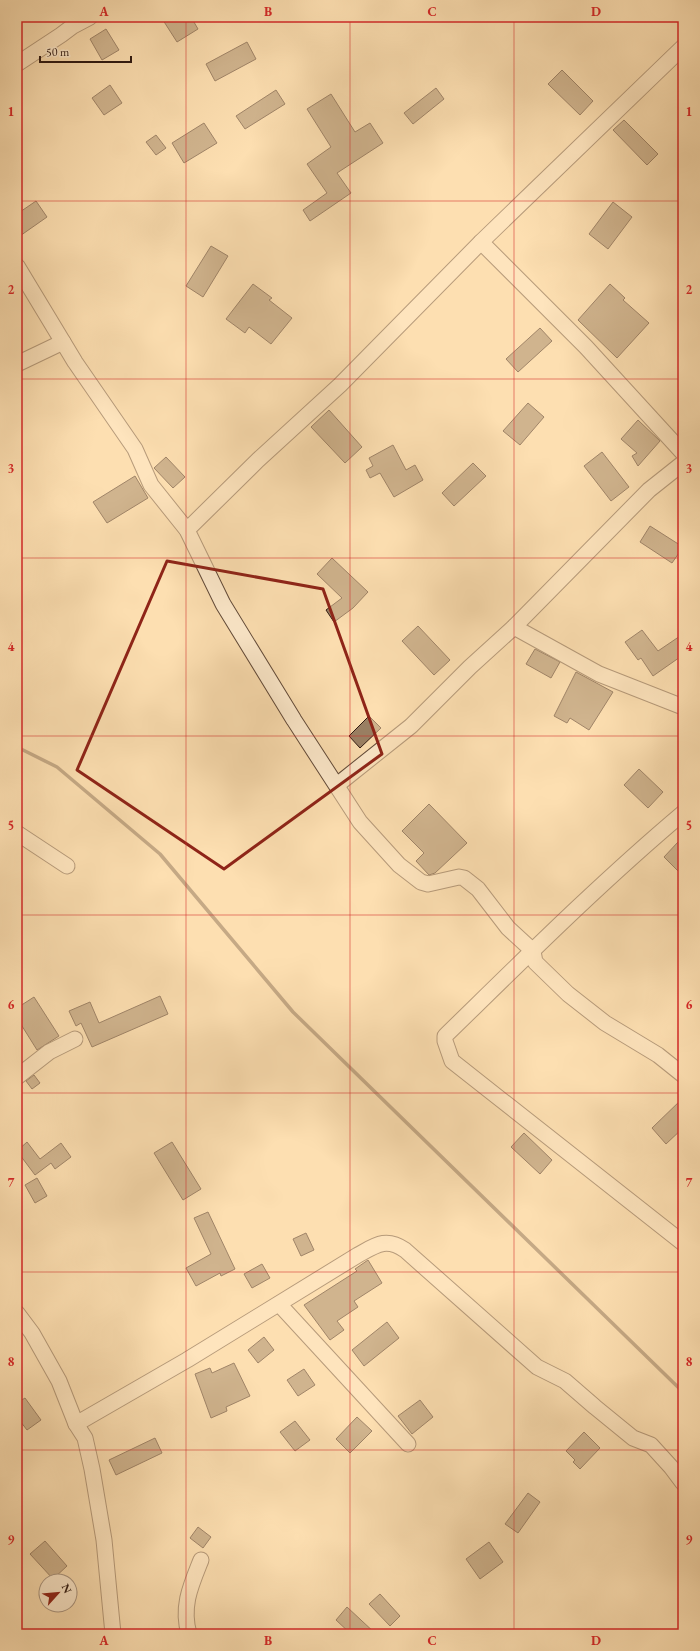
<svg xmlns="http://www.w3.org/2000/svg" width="700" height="1651" font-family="'EB Garamond',serif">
<rect width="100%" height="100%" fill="#fddfb1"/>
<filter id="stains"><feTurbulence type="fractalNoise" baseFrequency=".005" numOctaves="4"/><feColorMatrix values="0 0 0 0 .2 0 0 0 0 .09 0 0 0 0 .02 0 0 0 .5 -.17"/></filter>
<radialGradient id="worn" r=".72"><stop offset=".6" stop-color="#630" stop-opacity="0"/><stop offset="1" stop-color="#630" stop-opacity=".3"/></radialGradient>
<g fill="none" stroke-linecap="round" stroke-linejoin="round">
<!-- stream -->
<path stroke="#816851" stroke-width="3.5" d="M17,747l40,20 103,87 133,158 390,380"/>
</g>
<!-- building -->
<g fill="#9a8064" stroke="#2f1911">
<path d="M161,17h30l7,12 -21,13z"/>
<path d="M106,29l13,21 -17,10 -12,-21z"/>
<path d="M247,42l9,17 -41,22 -9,-17z"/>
<path d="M562,70l31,31 -13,14 -32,-31z"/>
<path d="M110,85l12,18 -18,12 -12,-17z"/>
<path d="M436,88l8,11 -31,25 -9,-11z"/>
<path d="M276,90l9,14 -40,25 -9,-13z"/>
<path d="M331,94l24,38 15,-9 13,20 -46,30 14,20 -41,28 -7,-11 24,-17 -20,-29 24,-17 -24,-38z"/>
<path d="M624,120l34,34 -11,11 -34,-35z"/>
<path d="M204,123l13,20 -33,20 -12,-20z"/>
<path d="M156,135l10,13 -10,7 -10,-13z"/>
<path d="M36,201l11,16 -30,21v-24z"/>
<path d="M613,202l19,15 -24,32 -19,-15z"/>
<path d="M211,246l17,10 -25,41 -17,-11z"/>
<path d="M253,284l19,14 -3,2 23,18 -21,26 -22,-17 -4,6 -19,-14z"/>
<path d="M610,284l15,14 -2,2 26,23 -32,35 -39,-38z"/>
<path d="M540,328l12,13 -34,31 -12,-13z"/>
<path d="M528,403l16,14 -24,28 -17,-14z"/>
<path d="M329,410l33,37 -17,16 -34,-36z"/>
<path d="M638,420l22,21 -22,25 -6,-10 5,-3 -16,-14z"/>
<path d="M393,445l13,25 9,-5 8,15 -29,17 -14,-24 -10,5 -4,-8 7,-4 -4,-8z"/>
<path d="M602,452l27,35 -18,14 -27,-35z"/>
<path d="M166,457l19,20 -12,11 -19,-20z"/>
<path d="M473,463l13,13 -32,30 -12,-13z"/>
<path d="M135,476l13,22 -41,25 -14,-21z"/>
<path d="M650,526l33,21 -11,16 -32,-21z"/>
<path d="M332,558l36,34 -15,16 -19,14 -8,-12 16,-12 -25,-24z"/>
<path d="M418,626l32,34 -16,15 -32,-34z"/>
<path d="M642,630l16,21 25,-17v21l-30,21 -12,-18 -3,2 -13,-18z"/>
<path d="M535,649l25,13 -9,16 -25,-14z"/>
<path d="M576,672l37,20 -24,38 -19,-12 -3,5 -13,-7z"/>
<path d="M369,716l12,12 -21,20 -11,-12z"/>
<path d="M639,769l24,23 -15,16 -24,-23z"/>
<path d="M429,804l38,39 -32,30 -6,2 -13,-14 8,-8 -22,-22z"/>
<path d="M678,842l5,5v29l-19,-19z"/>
<path d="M160,996l8,18 -76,33 -11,-24 -5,3 -7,-15 21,-9 9,21z"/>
<path d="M34,997l25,39 -22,14 -20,-32v-10z"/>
<path d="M34,1075l6,8 -8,6 -6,-8z"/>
<path d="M683,1098v30l-17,16 -14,-16z"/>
<path d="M524,1133l28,27 -12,14 -29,-27z"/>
<path d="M27,1142l13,17 21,-16 10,14 -16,12 -4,-6 -16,12 -18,-24z"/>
<path d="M172,1142l29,47 -18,11 -29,-47z"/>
<path d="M37,1178l10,18 -12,7 -10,-18z"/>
<path d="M208,1212l27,57 -14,7 -1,-3 -24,13 -10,-18 25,-14 -17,-36z"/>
<path d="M306,1233l8,17 -13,6 -8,-17z"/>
<path d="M368,1260l14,23 -28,18 4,6 -21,14 7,9 -14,10 -26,-35 53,-34 -2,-2z"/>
<path d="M262,1264l8,14 -18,10 -8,-14z"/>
<path d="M387,1322l12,16 -35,28 -12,-16z"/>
<path d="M264,1337l10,13 -16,13 -10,-13z"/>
<path d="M234,1363l16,33 -24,11 1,4 -16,7 -16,-44 15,-6 2,5z"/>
<path d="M304,1369l11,16 -17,11 -11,-16z"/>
<path d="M25,1398l16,22 -14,10 -10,-13v-14z"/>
<path d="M420,1400l13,17 -21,17 -14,-18z"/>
<path d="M357,1417l15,14 -22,22 -14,-14z"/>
<path d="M295,1421l15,19 -15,11 -15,-19z"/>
<path d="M584,1432l16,16 -20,21 -7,-7 2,-2 -9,-9z"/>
<path d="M155,1438l7,15 -46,22 -7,-15z"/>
<path d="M528,1493l12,9 -22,31 -13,-9z"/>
<path d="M198,1527l13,10 -8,11 -13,-10z"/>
<path d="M45,1541l22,25 -14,13 -23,-25z"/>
<path d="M489,1542l14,20 -23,17 -14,-20z"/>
<path d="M380,1594l20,22 -10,10 -21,-22z"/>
<path d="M347,1607l29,27h-25l-15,-14z"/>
</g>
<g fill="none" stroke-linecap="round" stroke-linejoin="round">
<!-- minor casing -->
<g stroke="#624a39" stroke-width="17">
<g id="minor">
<path d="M17,64l44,-29 12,-9 17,-9"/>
<path d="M481,242l105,105 97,106"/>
<path d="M17,266l58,96 60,87 16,36 36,45 36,74 71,116 66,102 39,43 22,17 7,2 31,-7 5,1 14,11 30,39 25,23 2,11 33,32 37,29 53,32 25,20"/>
<path d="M17,364l46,-22"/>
<path d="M187,530l71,-70 82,-75 141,-143 202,-195"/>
<path d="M514,627l85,47 84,33"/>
<path d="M337,785l74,-59 59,-59 44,-40 135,-137 34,-27"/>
<path d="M683,813c-83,70 -160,147 -238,223v5l7,20 231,182"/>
<path d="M17,833l50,33"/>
<path d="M17,1077l32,-25 26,-13"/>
<path d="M279,1304l129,140"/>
<path d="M17,1313l15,20 27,48 17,43 9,14 7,31 12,71 9,94"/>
<path d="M76,1424l111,-64 171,-105c18,-10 28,-18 47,-5l132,117 28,14 30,26 38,31 18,7 20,22 12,16"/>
<path d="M189,1634c-8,-28 2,-49 12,-74"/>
</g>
</g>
<!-- minor -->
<use href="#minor" stroke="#feeacc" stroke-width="15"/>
</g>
<!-- marked area -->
<path d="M0 0H700V1651H0ZM167,561l156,28 59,165 -158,115 -147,-99z" fill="#fddfb1" fill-opacity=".55" fill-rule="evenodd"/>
<path fill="none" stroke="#8f2418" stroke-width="3" stroke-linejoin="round" d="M167,561l156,28 59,165 -158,115 -147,-99z"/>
<!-- grid -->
<path fill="none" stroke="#d62828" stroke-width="1" stroke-opacity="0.55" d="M186,17v1617M350,17v1617M514,17v1617M17,201h666M17,379h666M17,558h666M17,736h666M17,915h666M17,1093h666M17,1272h666M17,1450h666"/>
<!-- margin -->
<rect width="700" height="1651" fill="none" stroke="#fddfb1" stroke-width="44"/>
<!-- north arrow -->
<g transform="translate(58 1593) rotate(63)"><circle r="19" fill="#feeacc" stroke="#ab9681"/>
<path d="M0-3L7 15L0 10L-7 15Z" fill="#8f2418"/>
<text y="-6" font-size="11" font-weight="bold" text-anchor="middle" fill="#2f1911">N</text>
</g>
<!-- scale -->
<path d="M40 56v6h91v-6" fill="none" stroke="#2f1911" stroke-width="2"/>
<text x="46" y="56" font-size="12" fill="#2f1911" stroke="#feeacc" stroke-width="3" paint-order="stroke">50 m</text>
<rect x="22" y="22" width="656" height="1607" fill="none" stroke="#d62828" stroke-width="1.5"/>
<g font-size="13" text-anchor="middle" font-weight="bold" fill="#d62828">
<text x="104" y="16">A</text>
<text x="268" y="16">B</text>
<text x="432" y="16">C</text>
<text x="596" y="16">D</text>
<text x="11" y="116">1</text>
<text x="689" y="116">1</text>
<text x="11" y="294">2</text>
<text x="689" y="294">2</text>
<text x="11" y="473">3</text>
<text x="689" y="473">3</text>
<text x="11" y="651">4</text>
<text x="689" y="651">4</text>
<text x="11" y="830">5</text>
<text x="689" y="830">5</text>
<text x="11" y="1009">6</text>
<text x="689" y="1009">6</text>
<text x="11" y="1187">7</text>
<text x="689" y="1187">7</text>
<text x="11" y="1366">8</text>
<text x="689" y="1366">8</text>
<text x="11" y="1544">9</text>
<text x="689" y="1544">9</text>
<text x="104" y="1645">A</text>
<text x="268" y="1645">B</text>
<text x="432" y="1645">C</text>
<text x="596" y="1645">D</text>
</g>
<rect width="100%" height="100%" filter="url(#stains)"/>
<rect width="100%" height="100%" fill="url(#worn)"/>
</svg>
